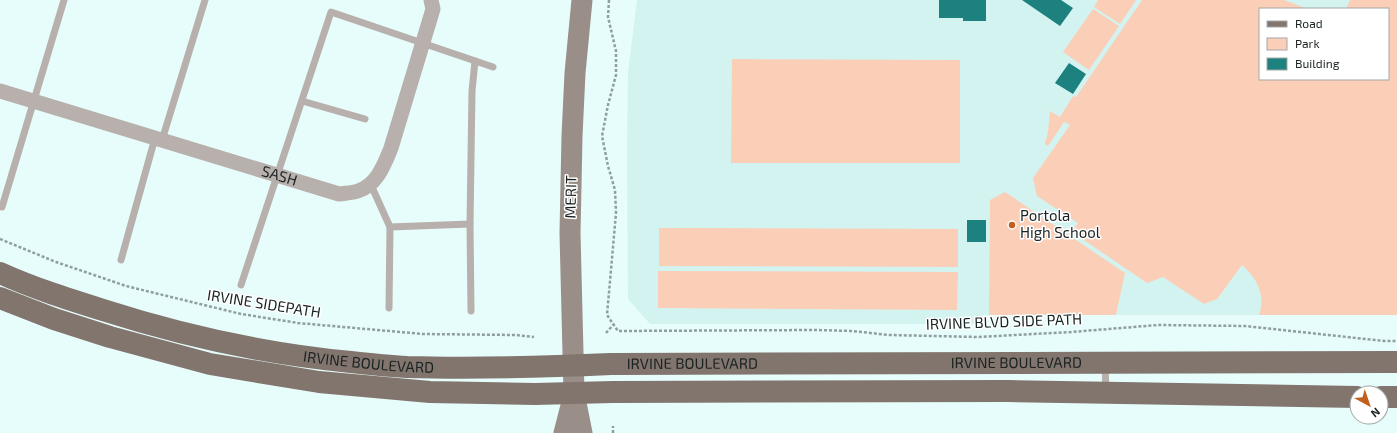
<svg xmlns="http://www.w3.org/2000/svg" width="1397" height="433" font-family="'Exo 2',sans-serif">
<rect width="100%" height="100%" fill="#e7fdfc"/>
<!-- built -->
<path fill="#d3f3f1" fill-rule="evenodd" d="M637,0h760v315h-415v9h-332l-22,-25 -1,-148 1,-79zM1260,9h128v70h-128z"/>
<!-- green -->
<g fill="#fbcfb7">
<path d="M1098,0h38l-16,24 -26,-17z"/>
<path d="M1142,0h142l24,9h-48v70h128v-70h-42l4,-9h47v315h-138c7,-20 -2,-37 -17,-50l-25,34 -13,5 -41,-27 -16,6 -75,-51 6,-9 -41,-27 -4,-18 37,-53 -6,-3 -16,24 -3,-2 3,-12 2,-21 10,6 13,-21 3,1z"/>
<path d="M1093,9l26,17 -30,44 -26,-18z"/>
<path d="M732,59l228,1v103h-229z"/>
<path d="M1005,192l120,81 -9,42h-127l1,-115z"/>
<path d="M659,228l299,1v38l-299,-1z"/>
<path d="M658,271l300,1 -1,38 -299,-2z"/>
</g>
<!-- building -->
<g fill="#1d817f">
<path d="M939,0h47v21h-23v-3h-24z"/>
<path d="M1022,0h39l12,8 -13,18z"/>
<path d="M1069,63l17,11 -13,20 -18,-11z"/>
<rect x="967" y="220" width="19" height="22"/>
</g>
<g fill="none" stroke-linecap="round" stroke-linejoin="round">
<!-- path -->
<g stroke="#8f9f9e" stroke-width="2.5" stroke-dasharray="3 2" stroke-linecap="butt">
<path d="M609,0l-1,17 8,34v24l-8,30 -6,31 6,30 7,24 1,23 -9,102 11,16 198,-1 36,1 37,4 89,2 93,-5 87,-7 87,1 139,15h13"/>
<path d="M0,239l56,23 70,24 115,28 57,9 125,11 93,1 18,2"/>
<path d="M606,333l7,-8"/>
<path d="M613,433v-7"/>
</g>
<!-- lane -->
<g stroke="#b8b0ac" stroke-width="7">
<path d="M302,101l63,18"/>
<path d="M162,140l43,-140"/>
<path d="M371,185l19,42 -1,81"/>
<path d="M2,207l62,-207"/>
<path d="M390,227l80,-3"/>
<path d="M121,260l34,-122"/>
<path d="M241,285l90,-273 162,55"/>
<path d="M471,311l-1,-87 2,-133 3,-30"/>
<path d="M1105,365l1,26"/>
</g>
<!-- street -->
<path stroke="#b8b0ac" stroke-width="15" id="s1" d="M0,91l339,103c6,-1 13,-1 19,-3 19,-6 26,-26 33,-43l42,-139 -2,-9"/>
<!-- secondary -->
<g stroke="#998e88" stroke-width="21">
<path d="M582,0l-7,73 -3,63 -2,97 4,160 8,40"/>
<path d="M564,433l9,-35"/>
</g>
<!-- primary -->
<g stroke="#82756e" stroke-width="22">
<path id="s2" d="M0,273c33,15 68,26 103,37 81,26 164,44 248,52 18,2 37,4 56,5 68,2 136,0 204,-3l786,-2"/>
<path d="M0,298l54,21 56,18 100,27 109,18 111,10 105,2 78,-2 395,-1 349,6"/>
<path d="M1381,397h16"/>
</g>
</g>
<!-- markers -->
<circle fill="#c0601c" stroke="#fff" stroke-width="1.5" cx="1012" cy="225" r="4"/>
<g text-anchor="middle" stroke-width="3" stroke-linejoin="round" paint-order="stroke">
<!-- street labels -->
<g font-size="15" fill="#1a2322" stroke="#fff">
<text dy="5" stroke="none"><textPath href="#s1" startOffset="292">SASH</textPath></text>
<text transform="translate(571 197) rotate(-89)" y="5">MERIT</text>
<text transform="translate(264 304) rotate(9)" y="5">IRVINE SIDEPATH</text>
<text transform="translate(1004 322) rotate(-2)" y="5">IRVINE BLVD SIDE PATH</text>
<text dy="5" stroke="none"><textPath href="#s2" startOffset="381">IRVINE BOULEVARD</textPath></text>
<text dy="5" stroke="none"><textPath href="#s2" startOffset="1029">IRVINE BOULEVARD</textPath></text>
<text dy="5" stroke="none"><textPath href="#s2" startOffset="705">IRVINE BOULEVARD</textPath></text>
</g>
<!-- poi labels -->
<g font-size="15" fill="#1a2322" stroke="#fff" text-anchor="start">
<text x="1020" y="221">Portola<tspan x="1020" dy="17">High School</tspan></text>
</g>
</g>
<!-- legend -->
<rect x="1259" y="8" width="130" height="72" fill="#ffffff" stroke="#a3a7a7"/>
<rect x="1267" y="21" width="20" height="6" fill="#82756e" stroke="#a3a7a7"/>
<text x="1295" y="28" font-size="12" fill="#1a2322">Road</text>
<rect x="1267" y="38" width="20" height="12" fill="#fbcfb7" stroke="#a3a7a7"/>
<text x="1295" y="48" font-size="12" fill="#1a2322">Park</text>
<rect x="1267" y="58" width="20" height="12" fill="#1d817f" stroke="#a3a7a7"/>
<text x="1295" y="68" font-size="12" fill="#1a2322">Building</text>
<!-- north arrow -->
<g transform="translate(1369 405) rotate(140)"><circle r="19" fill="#ffffff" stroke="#a3a7a7"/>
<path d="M0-3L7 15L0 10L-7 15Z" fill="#c0601c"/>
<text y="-6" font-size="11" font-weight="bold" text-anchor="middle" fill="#1a2322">N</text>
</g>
</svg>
